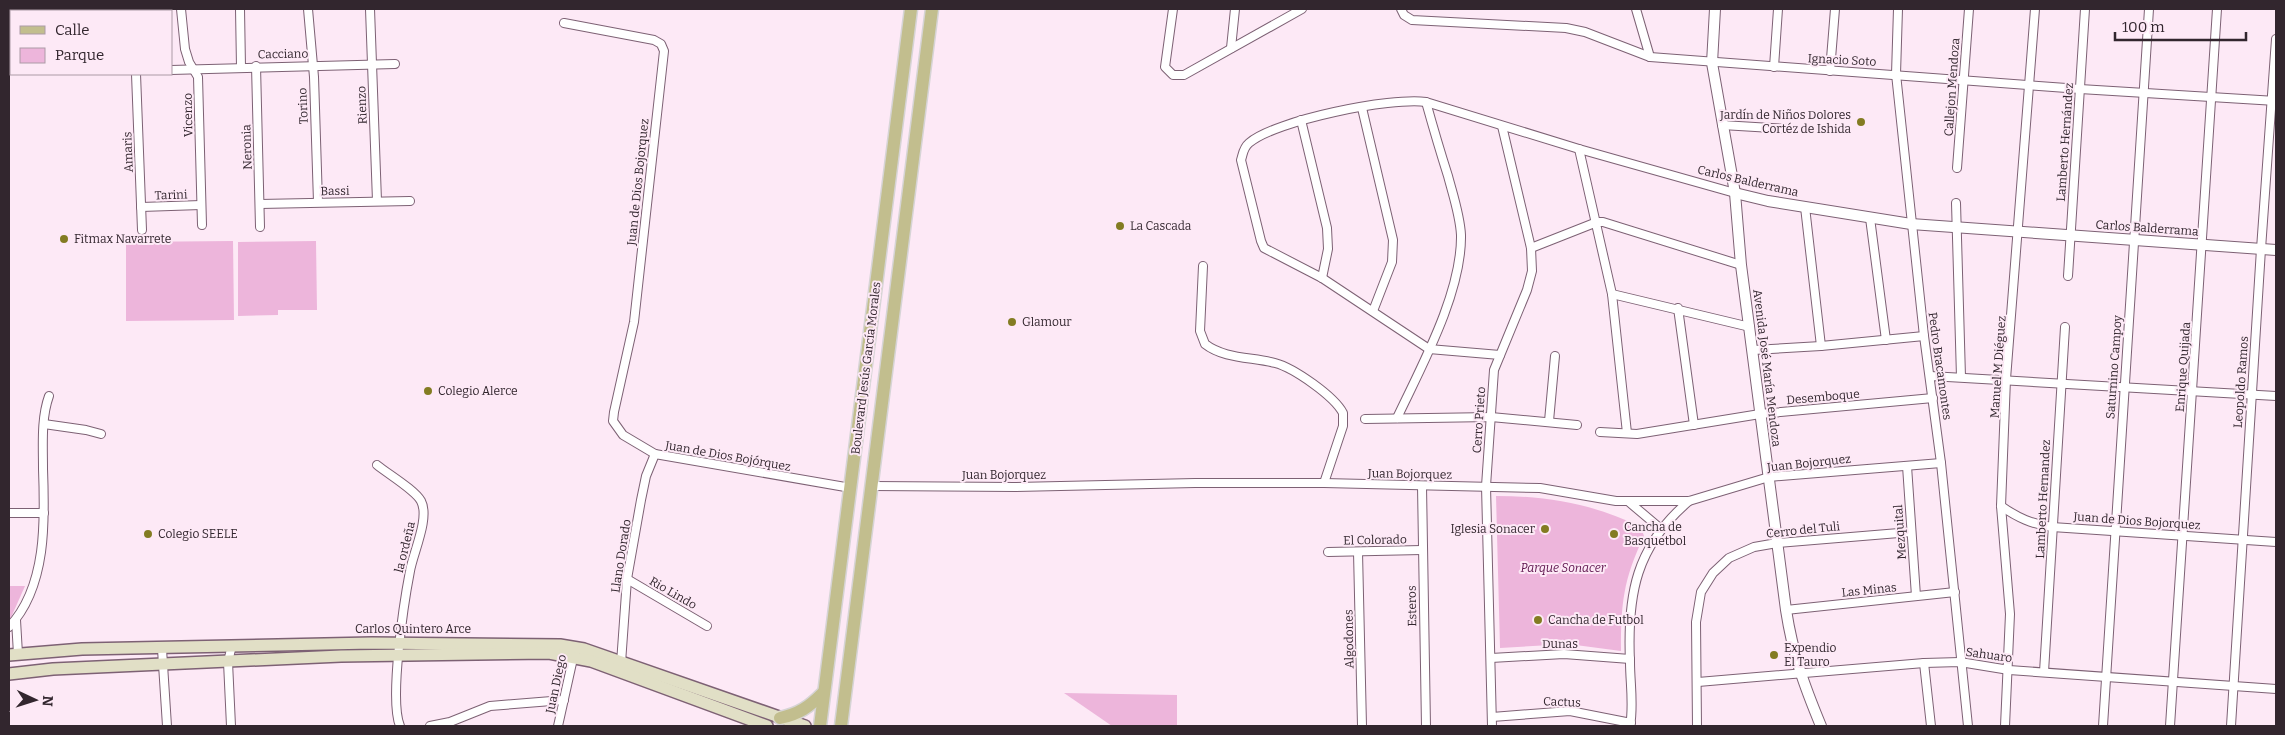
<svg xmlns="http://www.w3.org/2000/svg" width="2285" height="735" font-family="Bitter,serif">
<rect width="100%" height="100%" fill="#fde9f6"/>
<!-- green -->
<g fill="#edb5db">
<path d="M233,241l1,79 -108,1v-79z"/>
<path d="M316,241l1,69h-39v5l-40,1v-74z"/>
<path d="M1496,496c53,0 97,8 145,31l3,9c-21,44 -23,68 -23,115l-53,-7 -68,4z"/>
<path d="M9,586h16l-16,36z"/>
<path d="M1064,693l113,2v31h-65z"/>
</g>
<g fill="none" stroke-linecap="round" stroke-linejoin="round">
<!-- minor casing -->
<g stroke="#7d6174" stroke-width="10">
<g id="minor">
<path d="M181,9l4,40 4,13 9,15 4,148"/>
<path d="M240,9l1,58"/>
<path d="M308,9l6,68 4,125"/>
<path d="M370,9l7,192"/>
<path d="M1173,9l-8,58 8,8h11l118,-66"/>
<path d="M1401,9l3,6 8,5 154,8 19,4 65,25 430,32 196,12"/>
<path d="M1636,9l14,48"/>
<path d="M1898,9l-2,65 28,262 17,127 27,263"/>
<path d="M564,23l90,17 7,4 3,7 -30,271 -20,90 -1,9 10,14 32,19 196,34"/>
<path d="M1231,48l4,-39"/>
<path d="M256,66l4,161"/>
<path d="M1774,67l4,-58"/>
<path d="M171,70l224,-6"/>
<path d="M1830,71l5,-62"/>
<path d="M136,74l6,156"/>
<path d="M1362,108l31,132 -1,22 -19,49"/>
<path d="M1301,120l26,108 1,21 -6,29"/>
<path d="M1722,125l66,4"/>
<path d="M1579,149l33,145 15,139"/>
<path d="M1957,168l12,-159"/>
<path d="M1956,203l5,174"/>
<path d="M260,204l150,-3"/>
<path d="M141,207l60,-2"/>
<path d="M1805,207l16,139"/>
<path d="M1870,218l16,122"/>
<path d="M1531,248l66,-26h6l138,43"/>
<path d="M1203,266l-3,65 5,13c19,15 48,13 70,19 19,5 59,33 68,50v13l-19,57"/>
<path d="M2068,276l17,-267"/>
<path d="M1612,294l138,33"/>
<path d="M1678,308l16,117"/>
<path d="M1753,350l68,-4 103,-10"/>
<path d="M1500,355l-71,-6 -107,-71 -58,-30 -3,-7 -20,-81c2,-6 2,-12 8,-17 27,-23 142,-46 177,-41l153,47 156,44"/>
<path d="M1930,376l346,20"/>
<path d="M1397,418c24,-51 65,-125 64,-183 -1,-20 -8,-40 -13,-59 -8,-25 -15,-49 -22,-74"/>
<path d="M1365,419l126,-2 86,8"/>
<path d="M1549,421l6,-65"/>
<path d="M44,424l42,6 15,4"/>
<path d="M1600,432l37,2 123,-20 173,-16"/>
<path d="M377,465c11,9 38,25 44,36 9,17 -8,52 -11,70 -6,31 -21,129 -10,155"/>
<path d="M1907,466l9,130"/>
<path d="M872,486l143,1 180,-4h129l216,5 76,13h73l80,-24 172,-14"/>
<path d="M1422,486l4,240"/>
<path d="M1629,502l32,27"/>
<path d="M2001,506c17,12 31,18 51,21l224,15"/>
<path d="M9,513h35"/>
<path d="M1328,552l94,-2"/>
<path d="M1358,552l4,174"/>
<path d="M627,579l80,47"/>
<path d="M1786,610l169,-18"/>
<path d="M16,620l2,34"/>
<path d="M9,627c38,-40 36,-107 34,-158 0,-24 -2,-51 6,-73"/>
<path d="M162,649l5,77"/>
<path d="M1491,658l73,-4 66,5"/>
<path d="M621,663l6,-84 14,-79 5,-24 9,-22"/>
<path d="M1924,663l7,63"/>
<path d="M2044,672l21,-345"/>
<path d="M1698,682l226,-19 36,-1 49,8 267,19"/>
<path d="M1492,717l78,-6 61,12"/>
<path d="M231,726l-3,-64 4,-17"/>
<path d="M430,726l20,-4 40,-16 74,-6"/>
<path d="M558,726l16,-72"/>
<path d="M1492,726l-6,-240 8,-116 33,-80 5,-19 -1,-23 -29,-122"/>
<path d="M1630,726c4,-21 0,-43 0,-64 -3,-68 6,-116 59,-161"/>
<path d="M1697,726l-1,-104 5,-30 12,-19 16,-15 25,-11 23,-4 134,-11"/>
<path d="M2005,726l5,-112 -9,-108 5,-127 29,-370"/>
<path d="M2103,726l46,-717"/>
<path d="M2170,726l47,-717"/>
<path d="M2231,726l30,-477 15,-210"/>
</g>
</g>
<!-- tertiary casing -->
<g stroke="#7d6174" stroke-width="12">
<g id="tertiary">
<path d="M1715,9l-3,54 23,130 6,72 45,345c7,45 18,75 35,116"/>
<path d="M1735,193l33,8 143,23 365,26"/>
</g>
</g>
<!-- secondary casing -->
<g stroke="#7d6174" stroke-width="14">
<g id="secondary">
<path d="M9,655l73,-6 290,-6 188,2 24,4 221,77"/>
<path d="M9,674l44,-5 288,-13 208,-3 42,8 176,65"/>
</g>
</g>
<!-- primary casing -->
<g stroke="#d6d4d5" stroke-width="15">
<g id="primary">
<path d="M780,718c19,-4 29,-11 43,-25"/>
<path d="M820,726l91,-717"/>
<path d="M841,726l91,-717"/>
</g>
</g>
<!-- minor -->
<use href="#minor" stroke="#fff" stroke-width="8"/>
<!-- tertiary -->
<use href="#tertiary" stroke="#fff" stroke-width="10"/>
<!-- secondary -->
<use href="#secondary" stroke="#e1dfc6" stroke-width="11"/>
<!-- primary -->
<use href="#primary" stroke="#c2be8e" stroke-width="12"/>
</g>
<!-- markers -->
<g fill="#837c22" stroke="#fde9f6" stroke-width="2">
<circle cx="1861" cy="122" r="5"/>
<circle cx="1120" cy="226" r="5"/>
<circle cx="64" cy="239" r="5"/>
<circle cx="1012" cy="322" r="5"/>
<circle cx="428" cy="391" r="5"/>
<circle cx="1545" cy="529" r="5"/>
<circle cx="148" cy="534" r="5"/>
<circle cx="1614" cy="534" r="5"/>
<circle cx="1538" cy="620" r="5"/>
<circle cx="1774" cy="655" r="5"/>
</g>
<g text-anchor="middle" stroke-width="4" stroke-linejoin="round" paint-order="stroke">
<!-- street labels -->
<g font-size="12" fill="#32262e" stroke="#fde9f6">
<text transform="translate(283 54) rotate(-1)" y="4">Cacciano</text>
<text transform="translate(1842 60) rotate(3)" y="4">Ignacio Soto</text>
<text transform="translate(1952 87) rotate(-86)" y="4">Callejon Mendoza</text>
<text transform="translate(362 105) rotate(-92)" y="4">Rienzo</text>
<text transform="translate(303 106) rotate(-92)" y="4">Torino</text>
<text transform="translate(188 115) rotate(-91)" y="4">Vicenzo</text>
<text transform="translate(2065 142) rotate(-86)" y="4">Lamberto Hernández</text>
<text transform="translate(247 147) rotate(-92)" y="4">Neronia</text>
<text transform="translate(128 152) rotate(-92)" y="4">Amaris</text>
<text transform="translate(1748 181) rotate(13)" y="4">Carlos Balderrama</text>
<text transform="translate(638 182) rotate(-84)" y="4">Juan de Dios Bojorquez</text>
<text transform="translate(335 191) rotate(-1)" y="4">Bassi</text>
<text transform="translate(171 195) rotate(-2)" y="4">Tarini</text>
<text transform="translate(2147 228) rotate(4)" y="4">Carlos Balderrama</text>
<text transform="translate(1940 366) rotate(82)" y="4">Pedro Bracamontes</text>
<text transform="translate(1998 367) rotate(-86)" y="4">Manuel M Diéguez</text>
<text transform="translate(2114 367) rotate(-86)" y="4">Saturnino Campoy</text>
<text transform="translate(2183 367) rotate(-86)" y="4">Enrique Quijada</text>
<text transform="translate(866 368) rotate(-83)" y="4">Boulevard Jesús García Morales</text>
<text transform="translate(1767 368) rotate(83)" y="4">Avenida José María Mendoza</text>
<text transform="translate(2241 382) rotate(-86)" y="4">Leopoldo Ramos</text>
<text transform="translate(1823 397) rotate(-5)" y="4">Desemboque</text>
<text transform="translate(1479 420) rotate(-86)" y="4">Cerro Prieto</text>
<text transform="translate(728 456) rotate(10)" y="4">Juan de Dios Bojórquez</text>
<text transform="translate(1809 463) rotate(-6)" y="4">Juan Bojorquez</text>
<text transform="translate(1410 474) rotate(1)" y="4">Juan Bojorquez</text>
<text x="1004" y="479">Juan Bojorquez</text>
<text transform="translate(2043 499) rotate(-87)" y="4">Lamberto Hernandez</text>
<text transform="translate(2137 521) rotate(4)" y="4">Juan de Dios Bojorquez</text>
<text transform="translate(1803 530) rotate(-6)" y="4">Cerro del Tuli</text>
<text transform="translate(1900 532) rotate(-94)" y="4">Mezquital</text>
<text transform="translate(1375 540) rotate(-1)" y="4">El Colorado</text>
<text transform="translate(405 547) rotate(-76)" y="4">la ordeña</text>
<text transform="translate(621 556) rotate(-81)" y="4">Llano Dorado</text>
<text transform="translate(1869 590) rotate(-6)" y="4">Las Minas</text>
<text transform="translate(673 593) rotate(30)" y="4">Rio Lindo</text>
<text transform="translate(1412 606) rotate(-91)" y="4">Esteros</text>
<text x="413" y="633">Carlos Quintero Arce</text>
<text transform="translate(1349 639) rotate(-91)" y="4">Algodones</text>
<text x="1560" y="648">Dunas</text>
<text transform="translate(1989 655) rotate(8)" y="4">Sahuaro</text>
<text transform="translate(556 684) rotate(-78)" y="4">Juan Diego</text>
<text transform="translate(1562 702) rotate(2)" y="4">Cactus</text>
</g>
<!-- poi labels -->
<g font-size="12" fill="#32262e" stroke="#fde9f6" text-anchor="start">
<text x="1851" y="119" text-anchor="end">Jardín de Niños Dolores<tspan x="1851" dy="14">Cortéz de Ishida</tspan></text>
<text x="1130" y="230">La Cascada</text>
<text x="74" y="243">Fitmax Navarrete</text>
<text x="1022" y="326">Glamour</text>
<text x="438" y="395">Colegio Alerce</text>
<text x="1624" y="531">Cancha de<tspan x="1624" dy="14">Basquetbol</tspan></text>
<text x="1535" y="533" text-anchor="end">Iglesia Sonacer</text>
<text x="158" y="538">Colegio SEELE</text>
<text x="1548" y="624">Cancha de Futbol</text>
<text x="1784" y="652">Expendio<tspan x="1784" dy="14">El Tauro</tspan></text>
</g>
<!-- park labels -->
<g font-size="12" font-style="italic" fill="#5b114b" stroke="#fde9f6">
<text x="1563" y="572">Parque Sonacer</text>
</g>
</g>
<!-- border -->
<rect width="2285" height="735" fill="none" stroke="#32262e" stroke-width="20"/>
<!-- legend -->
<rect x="10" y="10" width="162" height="65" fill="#fde9f6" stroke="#ac9ba6"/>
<rect x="20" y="26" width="25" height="8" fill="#c2be8e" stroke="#ac9ba6"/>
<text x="55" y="35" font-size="15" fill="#32262e">Calle</text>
<rect x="20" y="48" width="25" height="15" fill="#edb5db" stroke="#ac9ba6"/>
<text x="55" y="60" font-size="15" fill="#32262e">Parque</text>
<!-- north arrow -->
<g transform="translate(35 700) rotate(94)" stroke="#fde9f6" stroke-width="4" paint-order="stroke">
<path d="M0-4L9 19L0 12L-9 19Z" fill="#32262e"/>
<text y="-8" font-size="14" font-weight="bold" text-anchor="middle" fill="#32262e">N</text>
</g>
<!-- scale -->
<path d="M2115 32v8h131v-8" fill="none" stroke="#32262e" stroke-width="2.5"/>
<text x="2122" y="32" font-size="15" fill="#32262e" stroke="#fde9f6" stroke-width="4" paint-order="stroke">100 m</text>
</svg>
